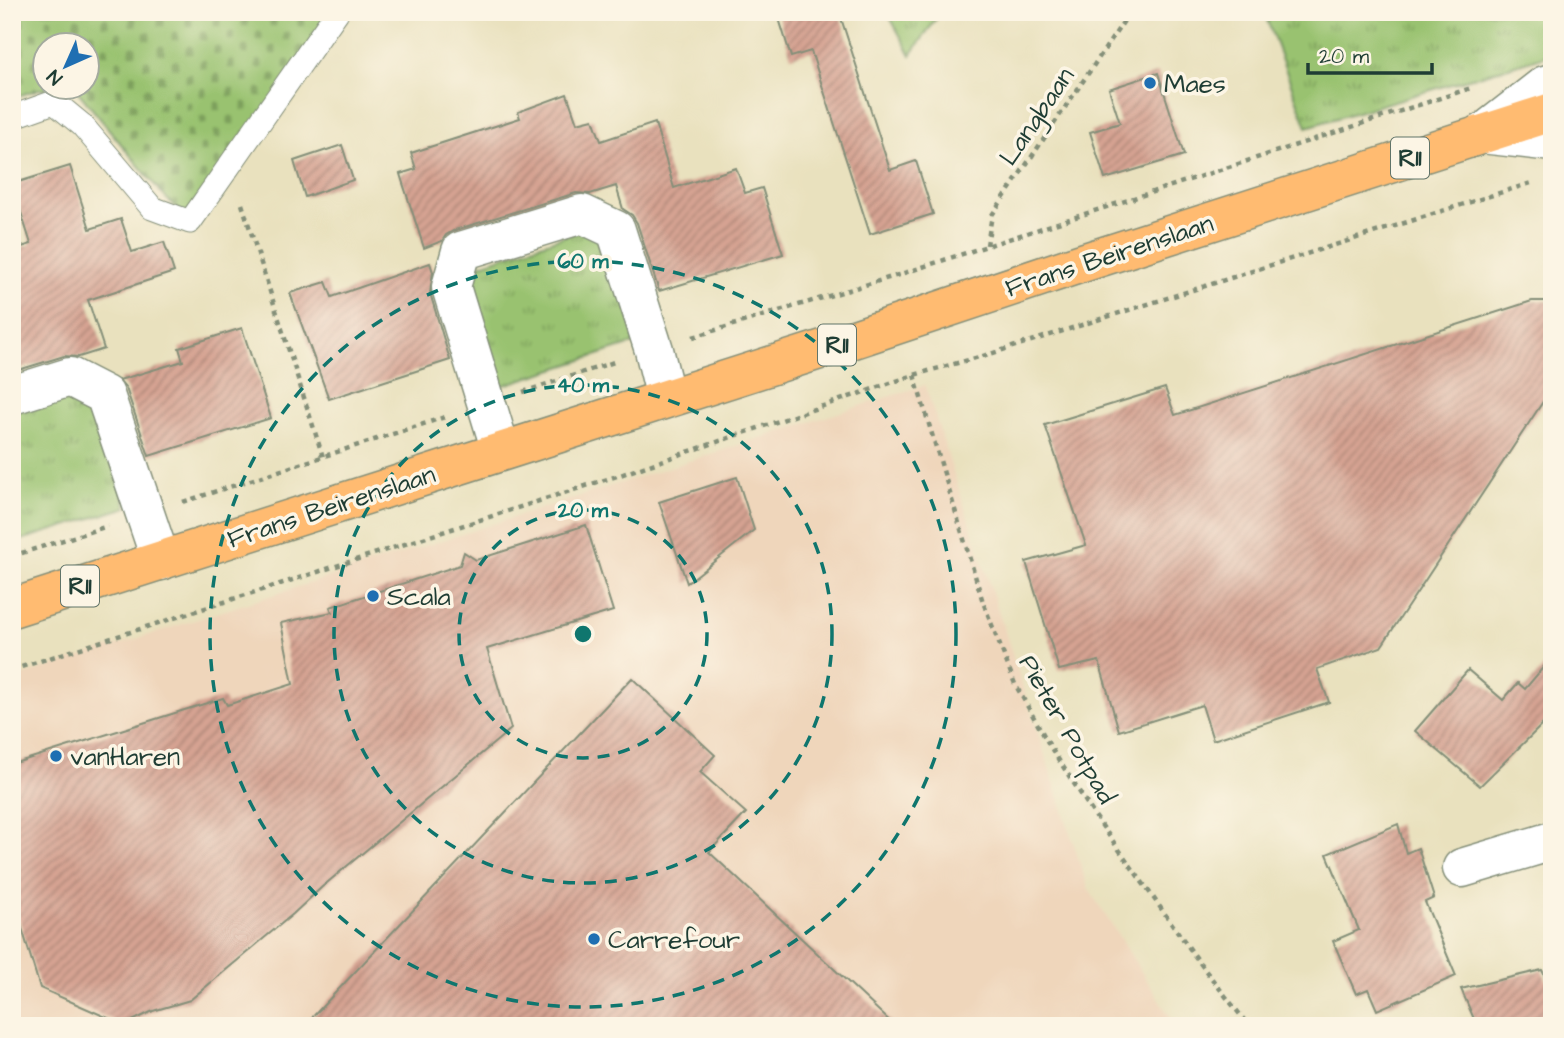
<svg xmlns="http://www.w3.org/2000/svg" width="1564" height="1038" font-family="'Architects Daughter',sans-serif">
<defs>
<pattern id="grass-tufts" width="24" height="20" patternUnits="userSpaceOnUse" patternTransform="scale(1.75)"><rect width="24" height="20" fill="#99c26f"/><path d="M3 7l-1-3M5 7V3M7 7l1-3M15 17l-1-3M17 17v-4M19 17l1-3" fill="none" stroke="#7c9f5c"/></pattern>
<pattern id="cemetery-stones" width="16" height="16" patternUnits="userSpaceOnUse" patternTransform="scale(1.75)"><rect width="16" height="16" fill="#99c26f"/><path d="M2 7V4a2 2 0 0 1 4 0v3zM10 15v-3a2 2 0 0 1 4 0v3z" fill="#7c9f5c"/></pattern>
<pattern id="building-hatch" width="6" height="6" patternUnits="userSpaceOnUse" patternTransform="scale(1.75)"><rect width="6" height="6" fill="#d6a392"/><path d="M-1 1l2-2M0 6l6-6M5 7l2-2" fill="none" stroke="#ad8678"/></pattern>
</defs>
<rect width="100%" height="100%" fill="#fcf5e5"/>
<filter id="ink" filterUnits="userSpaceOnUse"><feTurbulence type="fractalNoise" baseFrequency=".0143" numOctaves="2"/><feDisplacementMap in="SourceGraphic" scale="14" xChannelSelector="R" yChannelSelector="G"/><feConvolveMatrix kernelMatrix="1 2 1 2 8 2 1 2 1" color-interpolation-filters="sRGB"/></filter>
<filter id="wash" filterUnits="userSpaceOnUse"><feTurbulence type="fractalNoise" baseFrequency=".00686" numOctaves="4" result="noise"/><feDisplacementMap in="SourceGraphic" scale="28" xChannelSelector="R" yChannelSelector="G"/><feGaussianBlur stdDeviation="1.57" result="paint"/><feColorMatrix in="noise" values="0 0 0 0 0 0 0 0 0 0 0 0 0 0 0 0 0 1.4 0 .05"/><feComposite in="paint" operator="in"/></filter>
<g filter="url(#wash)">
<rect width="100%" height="100%" fill="#e9e1be"/>
<!-- built -->
<path fill="#efd6bb" d="M925,385l163,503 88,138h-1164v-347z"/>
<!-- grass -->
<g fill="url(#grass-tufts)" stroke="#5c8052" stroke-width="2">
<path d="M887,12h54l-30,43z"/>
<path d="M1264,12h288v42l-245,73z"/>
<path d="M586,229l19,8 33,105 -143,46 -34,-104 8,-16z"/>
<path d="M70,394l21,5 36,108 -115,36v-130z"/>
</g>
<!-- cemetery -->
<path fill="url(#cemetery-stones)" stroke="#5c8052" stroke-width="2" fill-rule="evenodd" d="M12,12h325l-147,210 -27,-27 -88,-107 -36,1 -27,9zM46,46h42v42h-42z"/>
<g id="blocks">
<!-- building -->
<g fill="url(#building-hatch)">
<path d="M777,12h62l51,158 26,-9 17,53 -63,20 -59,-183 -20,6z"/>
<path d="M1158,73l26,82 -79,24 -15,-47 30,-9 -11,-34z"/>
<path d="M567,94l10,29 16,-4 8,22 54,-18 19,65 62,-20 9,25 17,-5 21,66 -124,37 -22,-68 -5,-8 -9,-6 -7,-23 -26,8 -14,-1 -121,37 -9,5 -4,6 -18,7 -24,-74 16,-5 -5,-16 109,-35 -2,-6z"/>
<path d="M342,145l11,35 -48,17 -11,-36z"/>
<path d="M70,166l20,63 31,-10 11,33 32,-10 10,30 -86,28 16,49 -25,8 -15,-1 -52,16v-122l19,-6 -19,-60z"/>
<path d="M430,263l3,9 -3,21 20,67 -121,39 -39,-106 36,-11 6,15z"/>
<path d="M1532,301h20v87l-171,259 -64,22 12,33 -116,38 -11,-35 -83,26 -20,-70 -40,9 -33,-108 60,-17 -41,-120 120,-37 10,27z"/>
<path d="M242,328l29,90 -122,38 -23,-68 -7,-8 64,-19 -4,-13z"/>
<path d="M737,477l17,53 -67,53 -28,-81z"/>
<path d="M586,525l27,86 -126,38 24,80 -189,158 -29,27 -103,86 -37,11 -29,14 -84,-37 -28,-93v-131l211,-66 4,7 66,-21 -12,-61 51,-11 -2,-5 130,-42 4,-13 12,8z"/>
<path d="M1552,657v58l-72,71 -65,-55 53,-61 35,30 15,-17 7,6z"/>
<path d="M632,678l83,77 -15,17 46,41 -37,39 186,174h-591z"/>
<path d="M1398,824l8,29 12,-5 16,50 -9,4 31,74 -79,34 -9,-21 -12,5 -23,-53 26,-11 -32,-76z"/>
<path d="M1542,970l10,21v35h-75l-16,-37z"/>
</g>
</g>
</g>
<g filter="url(#ink)">
<use href="#blocks" fill-opacity="0" stroke="#848f79" stroke-width="2"/>
<g fill="none" stroke-linecap="round" stroke-linejoin="round">
<!-- lane casing -->
<g stroke="#848f79" stroke-width="25">
<path id="lane" d="M12,117l42,-15 28,23 70,83 38,14 147,-210"/>
</g>
<!-- street casing -->
<g stroke="#848f79" stroke-width="41">
<g id="street">
<path d="M1486,131l59,-46 7,-2"/>
<path d="M1481,134l71,8"/>
<path d="M12,395l58,-18 35,18 56,166"/>
<path d="M501,451l-50,-164 10,-36 121,-37 34,16 38,120 12,48"/>
<path d="M1462,868l90,-27"/>
</g>
</g>
<!-- primary casing -->
<g stroke="#848f79" stroke-width="41">
<path id="primary" d="M12,608l839,-268 225,-75 476,-153"/>
</g>
<!-- path -->
<g stroke="#848f79" stroke-width="4.5" stroke-dasharray="5 5" stroke-linecap="butt">
<path d="M242,204l81,253"/>
<path d="M987,245l5,-30 138,-203"/>
<path d="M693,337l202,-61 576,-188"/>
<path d="M914,375l69,227 32,82 36,64 44,68 110,154 44,56"/>
<path d="M523,392l91,-30"/>
<path d="M183,502l265,-86"/>
<path d="M12,556l96,-30"/>
<path d="M12,670l608,-195 294,-100 76,-21 541,-171"/>
</g>
<!-- lane -->
<use href="#lane" stroke="#fff" stroke-width="23"/>
<!-- street -->
<use href="#street" stroke="#fff" stroke-width="38"/>
<!-- primary -->
<use href="#primary" stroke="#ffbb71" stroke-width="38"/>
</g>
</g>
<!-- distance rings -->
<g fill="none" stroke="#0f766e" stroke-width="3.5" stroke-dasharray="12 9">
<circle cx="583" cy="634" r="124"/>
<circle cx="583" cy="634" r="249"/>
<circle cx="583" cy="634" r="373"/>
</g>
<!-- markers -->
<g fill="#1f6fb2" stroke="#fcf5e5" stroke-width="2.5">
<circle cx="1150" cy="83" r="7"/>
<circle cx="373" cy="596" r="7"/>
<circle cx="56" cy="756" r="7"/>
<circle cx="594" cy="939" r="7"/>
</g>
<g text-anchor="middle" stroke-width="7" stroke-linejoin="round" paint-order="stroke">
<!-- shield labels -->
<g fill="#fcf5e5" stroke="#617469" stroke-width="2">
<rect x="1391" y="137.5" width="38" height="41" rx="5"/>
<rect x="818" y="324.5" width="38" height="41" rx="5"/>
<rect x="61" y="565.5" width="38" height="41" rx="5"/>
</g>
<g font-size="24" font-weight="bold" fill="#1f3d34">
<text x="1410" y="166">R11</text>
<text x="837" y="353">R11</text>
<text x="80" y="594">R11</text>
</g>
<!-- poi labels -->
<g font-size="26" fill="#1f3d34" stroke="#fcf5e5" text-anchor="start">
<text x="1164" y="92">Maes</text>
<text x="387" y="605">Scala</text>
<text x="70" y="765">vanHaren</text>
<text x="608" y="948">Carrefour</text>
</g>
<!-- street labels -->
<g font-size="26" fill="#1f3d34" stroke="#fcf5e5">
<text transform="translate(1036 116) rotate(-56)" y="9">Langbaan</text>
<text transform="translate(1109 255) rotate(-18)" y="9">Frans Beirenslaan</text>
<text transform="translate(331 506) rotate(-18)" y="9">Frans Beirenslaan</text>
<text transform="translate(1068 729) rotate(60)" y="9">Pieter Potpad</text>
</g>
</g>
<circle cx="583" cy="634" r="10" fill="#0f766e" stroke="#fcf5e5" stroke-width="3.5"/>
<g font-size="21" text-anchor="middle" font-weight="bold" fill="#0f766e" stroke="#fcf5e5" stroke-width="7" stroke-linejoin="round" paint-order="stroke">
<text x="583" y="268">60 m</text>
<text x="583" y="392">40 m</text>
<text x="583" y="517">20 m</text>
</g>
<!-- margin -->
<rect width="1564" height="1038" fill="none" stroke="#fcf5e5" stroke-width="42"/>
<!-- north arrow -->
<g transform="translate(66 66) rotate(225)"><circle r="33" fill="#fcf5e5" stroke="#a4ab9e" stroke-width="2"/>
<path d="M0-5L12 26L0 18L-12 26Z" fill="#1f6fb2"/>
<text y="-10" font-size="19" font-weight="bold" text-anchor="middle" fill="#1f3d34">N</text>
</g>
<!-- scale -->
<path d="M1308 63v10h124v-10" fill="none" stroke="#1f3d34" stroke-width="3.5"/>
<text x="1319" y="63" font-size="21" fill="#1f3d34" stroke="#fcf5e5" stroke-width="5" paint-order="stroke">20 m</text>
</svg>
